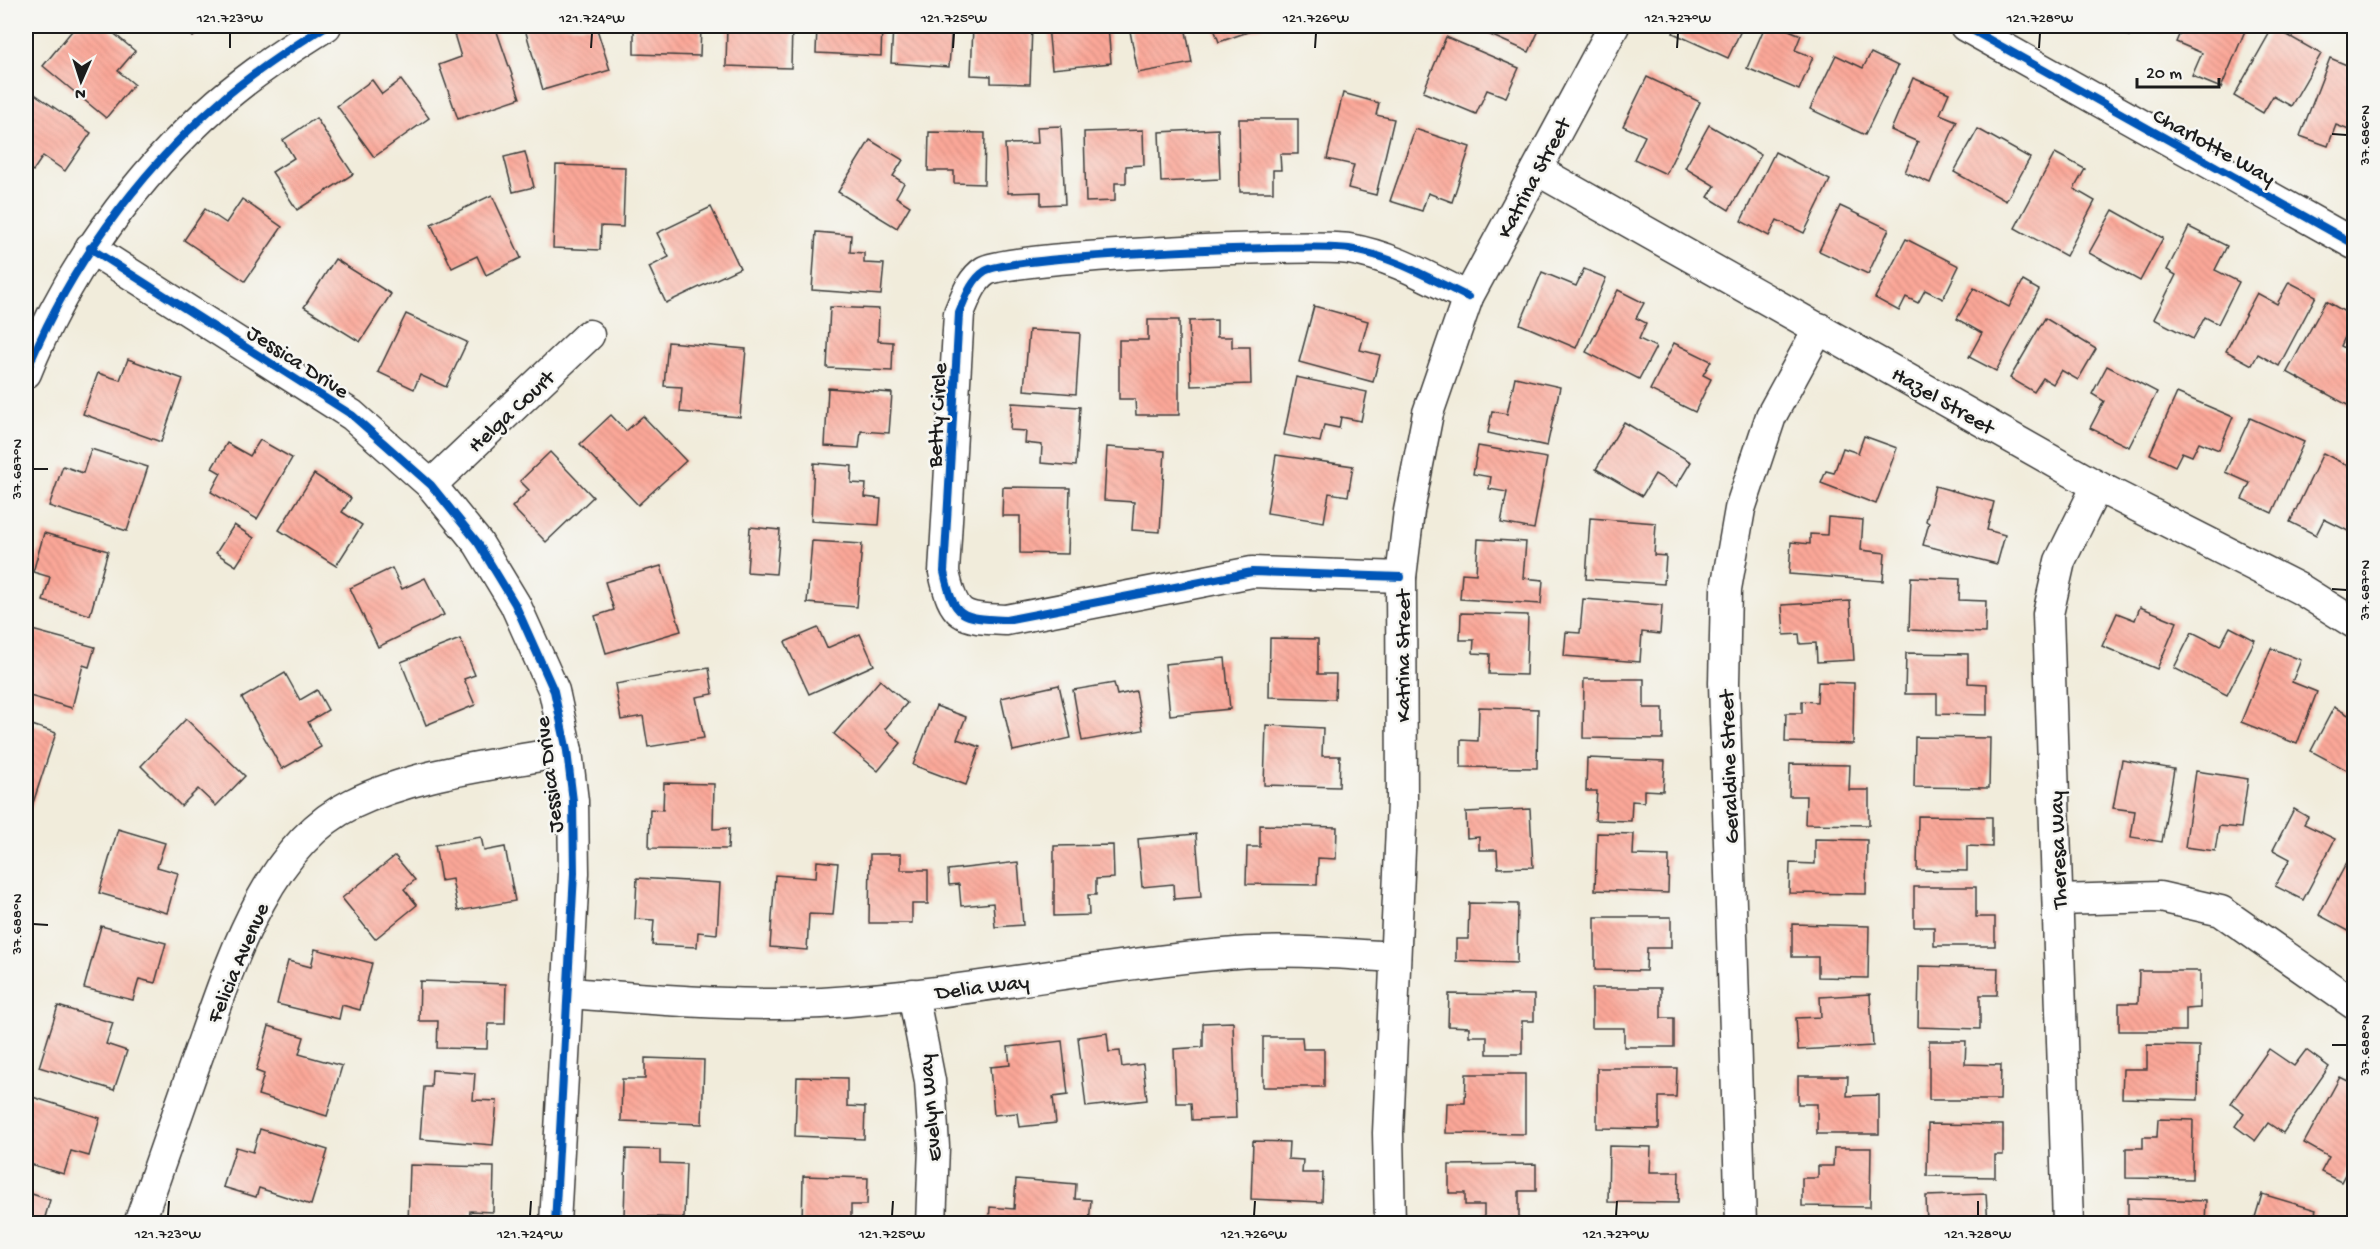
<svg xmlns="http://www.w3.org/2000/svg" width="2380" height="1249" font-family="'Gochi Hand',sans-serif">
<defs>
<pattern id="building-back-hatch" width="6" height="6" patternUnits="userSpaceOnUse" patternTransform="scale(1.5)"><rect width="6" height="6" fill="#fba798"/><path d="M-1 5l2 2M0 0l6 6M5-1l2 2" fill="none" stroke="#d78f82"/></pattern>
</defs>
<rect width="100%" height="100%" fill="#f6f6f2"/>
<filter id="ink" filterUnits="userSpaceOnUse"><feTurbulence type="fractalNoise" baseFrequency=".0167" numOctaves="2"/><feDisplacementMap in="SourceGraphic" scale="12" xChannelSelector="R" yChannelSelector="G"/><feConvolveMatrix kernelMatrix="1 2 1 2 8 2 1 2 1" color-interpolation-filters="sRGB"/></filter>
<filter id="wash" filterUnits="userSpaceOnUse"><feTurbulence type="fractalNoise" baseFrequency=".008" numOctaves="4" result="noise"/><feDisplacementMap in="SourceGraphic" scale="24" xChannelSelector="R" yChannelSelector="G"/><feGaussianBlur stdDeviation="1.35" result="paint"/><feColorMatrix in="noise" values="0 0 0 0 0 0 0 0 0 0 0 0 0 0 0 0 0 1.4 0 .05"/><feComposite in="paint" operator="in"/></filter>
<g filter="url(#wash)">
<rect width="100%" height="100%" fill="#f1ecdb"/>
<g id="blocks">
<!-- building -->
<g fill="url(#building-back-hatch)">
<path d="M76,26h29l30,25 -17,20 16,13 -28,34 -63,-52z"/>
<path d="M183,26h24l-14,11z"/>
<path d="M479,26h16l25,72 -62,21 -19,-54 22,-8 -7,-23z"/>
<path d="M524,26h72l14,44 -67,20z"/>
<path d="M634,26h67l-1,30 -66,-2z"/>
<path d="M727,26h65l-1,42 -65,-2z"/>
<path d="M817,26h65l-1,30 -65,-3z"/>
<path d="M910,26h42l-3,41 -58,-4 2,-36 17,1z"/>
<path d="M973,26h59l-2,58 -39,-1v-7l-20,-1z"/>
<path d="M1048,26h60l3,37 -59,6z"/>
<path d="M1129,26h56l7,37 -54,10z"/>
<path d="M1213,26h52l-46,16z"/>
<path d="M1470,26h64l6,2 -11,24z"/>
<path d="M1676,26h67l-15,32 -55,-25z"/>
<path d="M1765,26h14l22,9 -6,15 18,7 -14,33 -52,-22z"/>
<path d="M2108,26h26l-5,10z"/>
<path d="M2145,26h22l-5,8z"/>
<path d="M2183,26h64l-26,62 -29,-12 10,-23 -26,-11z"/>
<path d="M2273,27l48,27 -30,52 -18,-10 -10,17 -29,-17z"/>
<path d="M1446,37l73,31 -13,29 -19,-7 -11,24 -53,-22z"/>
<path d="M1871,53l27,13 -33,69 -55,-26 26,-54 27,13z"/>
<path d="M2330,58l24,10v64l-18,-7 -8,21 -28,-10z"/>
<path d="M1647,77l53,25 -34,72 -32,-15 11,-23 -22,-10z"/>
<path d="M1913,78l36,15 -9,21 17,7 -27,62 -25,-11 13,-30 -27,-12z"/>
<path d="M372,80l10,14 19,-14 28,38 -55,39 -37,-51z"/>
<path d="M26,88l65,45 -26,38 -22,-15 -10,15 -7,-5z"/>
<path d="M1343,93l36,10 -3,12 18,4 -18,76 -28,-7 6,-23 -27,-6z"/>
<path d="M316,118l37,56 -56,36 -25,-38 22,-14 -11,-18z"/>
<path d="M1239,119h59v35h-18l1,16h-8v22h-33z"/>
<path d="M1709,125l52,30 -32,55 -21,-13 7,-11 -30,-18z"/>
<path d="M1061,126l4,78 -24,1v-13l-33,1 -3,-49 33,-1 -1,-16z"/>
<path d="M1218,129l2,50 -59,3 -2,-50z"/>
<path d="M1415,129l55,18 -18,55 -24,-9 -6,18 -32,-10z"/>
<path d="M1978,129l52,29 -24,43 -52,-29z"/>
<path d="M1143,130l1,35 -18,1v17h-11v18l-29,1 -2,-70z"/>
<path d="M929,132l56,1 -1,51 -30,-1v-12h-26z"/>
<path d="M870,140l33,20 -10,16 11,7 -8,14 14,9 -13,22 -59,-36z"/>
<path d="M525,152l9,35 -21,5 -9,-35z"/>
<path d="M1775,152l55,28 -26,53 -27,-13 -8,16 -28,-15z"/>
<path d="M2055,153l30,16 -11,20 21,12 -29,55 -51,-28z"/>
<path d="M556,165l69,2 -2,60 -22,-1 -1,24 -47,-2z"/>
<path d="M492,195l29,63 -35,17 -9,-19 -25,12 -21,-44z"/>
<path d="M242,199l40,28 -37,54 -61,-41 21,-31 21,14z"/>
<path d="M1840,206l49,23 -21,45 -49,-23z"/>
<path d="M711,207l29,61 -74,35 -17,-36 20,-10 -12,-24z"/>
<path d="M2113,210l50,28 -23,43 -51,-28z"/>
<path d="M2189,227l38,19 -12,24 24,12 -21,42 -13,-7 -12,22 -39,-20 22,-44 -9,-5z"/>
<path d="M816,232l35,3 -1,17 14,1v10l20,1 -3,31 -69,-5z"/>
<path d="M1906,239l53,27 -16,33 -18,-9 -7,13 -12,-6 -7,14 -24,-13z"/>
<path d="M335,259l56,35 -31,48 -56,-35z"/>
<path d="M1584,269l22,9 -30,70 -56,-24 22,-52 34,14z"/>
<path d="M2023,281l16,9 -43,81 -27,-14 13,-24 -25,-14 17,-31 35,19z"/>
<path d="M2289,282l27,14 -37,70 -21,-12 -6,11 -26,-14 31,-58 20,11z"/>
<path d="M1618,290l26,13 -8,15 10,5 -7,16 17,8 -17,32 -53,-27z"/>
<path d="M2326,301l28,16 -13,29 13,7v47l-3,7 -64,-35z"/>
<path d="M1314,306l54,15 -8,29 20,5 -7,27 -74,-20z"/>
<path d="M830,307l49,2 -1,32 15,1 -1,29 -65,-3z"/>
<path d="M406,314l61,28 -21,45 -26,-12 -6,14 -36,-17z"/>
<path d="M2045,318l51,31 -18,31 -17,-10 -8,14 -10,-6 -9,14 -24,-14z"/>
<path d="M1148,320h31v95h-43l-1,-16h-16v-59h29z"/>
<path d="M1217,320v17h15v10h18l1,37 -60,2 -2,-65z"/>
<path d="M1029,330l51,3 -4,61 -52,-4z"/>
<path d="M668,342l78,7 -6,68 -60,-5 2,-25 -18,-1z"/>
<path d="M1674,343l37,18 -8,14 8,4 -16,33 -45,-22z"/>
<path d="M128,359l55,20 -22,63 -78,-28 15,-41 22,7z"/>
<path d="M2107,366l50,26 -28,55 -39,-19 14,-27 -12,-7z"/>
<path d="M1296,377l71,15 -6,29 -20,-4 -2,11 -15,-3 -4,17 -36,-7z"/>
<path d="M1515,377l45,10 -13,59 -59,-13 4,-22 15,3z"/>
<path d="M828,388l64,5 -3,40 -28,-2 -2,17 -34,-2z"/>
<path d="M2177,393l56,24 -14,33 -20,-8 -7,14 -10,-4 -7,14 -25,-12z"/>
<path d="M1012,403l68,4 -4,59 -35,-3 1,-18 -17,-2 1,-12 -16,-1z"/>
<path d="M611,415l15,16 17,-15 43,45 -48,44 -58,-61z"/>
<path d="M2250,418l54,24 -32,71 -30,-14 8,-16 -25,-11z"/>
<path d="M1624,422l67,40 -15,25 -21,-13 -13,22 -46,-27z"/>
<path d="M1864,436l33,12 -21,56 -55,-21 5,-12 8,2 9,-25 15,5z"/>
<path d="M260,440l32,18 -35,61 -46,-27 10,-19 -9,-5 15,-25 23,13z"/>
<path d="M1478,446l69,12 -13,71 -33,-6 6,-31 -18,-3 2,-12 -18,-3z"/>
<path d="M1107,447l58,4 -5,81 -28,-2 2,-28 -30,-2z"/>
<path d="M91,449l57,18 -21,64 -78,-25 14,-40 20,7z"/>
<path d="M550,452l43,45 -47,45 -34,-35 17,-17 -9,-9z"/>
<path d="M2323,453l31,16v54l-4,9 -26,-13 -8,16 -26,-13z"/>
<path d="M1276,455l77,11 -5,30 -19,-3 -5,29 -57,-9z"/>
<path d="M814,463l38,3 -1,17 15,1 -1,13 16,2 -2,26 -68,-4z"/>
<path d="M314,474l37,24 -9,14 20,13 -26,41 -57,-36z"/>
<path d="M1935,486l59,16 -7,28 18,5 -8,29 -74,-19 6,-22 -3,-2z"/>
<path d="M1003,487l67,1 -2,66 -48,-1v-37h-18z"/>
<path d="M1828,517l35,3 -2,30 24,3 -2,28 -94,-7 2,-32 19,2v-10l17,1z"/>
<path d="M1590,518l66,5 -2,32 12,1 -2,28 -78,-5z"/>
<path d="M234,525l20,13 -18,28 -20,-13z"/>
<path d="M750,527l30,3 -4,44 -29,-2z"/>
<path d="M44,533l64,18 -18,64 -47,-14 7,-24 -17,-5z"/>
<path d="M1478,539l48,3 -3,36 20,2 -2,24 -81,-5 2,-26 14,1z"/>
<path d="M812,541l50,3 -5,63 -50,-4z"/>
<path d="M661,566l20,65 -75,22 -11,-37 19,-6 -9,-28z"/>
<path d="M392,568l10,21 23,-11 19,37 -66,32 -28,-59z"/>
<path d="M1911,577l49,2 -1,21 27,1 -1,32 -76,-3z"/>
<path d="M1583,599l79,6 -2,29 -18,-2 -2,30 -76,-6 2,-24 14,1z"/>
<path d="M1850,601l4,59 -37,2 -1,-19 -16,1 -1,-10 -15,1 -2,-30z"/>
<path d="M2140,607l37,15 -20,47 -55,-23 15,-33 18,7z"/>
<path d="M1461,613l67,2 -2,60 -37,-1 1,-20 -17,-1 1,-13h-14z"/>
<path d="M2230,627l25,13 -28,55 -53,-27 18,-36 28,14z"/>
<path d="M818,628l9,20 33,-14 14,31 -65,29 -24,-52z"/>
<path d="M32,630l63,17 -6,20 -6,-2 -11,43 -46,-13v-46z"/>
<path d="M1270,638l48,1v35h18l-1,25 -66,-2z"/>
<path d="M460,639l15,36 -11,4 11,26 -49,20 -25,-63z"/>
<path d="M2271,648l30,12 -9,22 25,10 -20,52 -56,-22z"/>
<path d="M1906,653l62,1v29l19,1v31l-50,-1v-20h-32z"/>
<path d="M1225,658l5,51 -60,6 -5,-51z"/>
<path d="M709,668l4,26 -17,3 8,41 -56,9 -5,-31 -22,4 -6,-36z"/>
<path d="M285,673l15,27 17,-10 11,20 -20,12 13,25 -39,22 -40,-71z"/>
<path d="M1584,679h60v29h19v31l-80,-1z"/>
<path d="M880,680l27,23 -22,26 16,14 -23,28 -44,-37z"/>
<path d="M1818,682l36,1 -1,61 -68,-2 1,-29h16v-12l15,1z"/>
<path d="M1114,683l3,12 19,-4 7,39 -61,11 -9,-51z"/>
<path d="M1059,685l12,53 -58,13 -12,-53z"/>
<path d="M936,706l30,11 -9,22 23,8 -14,38 -53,-20z"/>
<path d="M1479,707l59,2 -1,59 -76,-1v-27l17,1z"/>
<path d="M2334,707l20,11v56l-43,-23z"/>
<path d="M186,719l59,57 -29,30 -18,-17 -17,17 -40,-40z"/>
<path d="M26,723l30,10 -25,76 -5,-2z"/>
<path d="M1266,725l57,3 -1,28h18l-1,31 -75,-2z"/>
<path d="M1915,737l75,1 -1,50 -75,-1z"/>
<path d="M1587,758l78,3 -2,30 -19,-1v12l-12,-1 -1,20 -36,-1 2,-29h-11z"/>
<path d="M2122,760l52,9 -12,73 -31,-5 4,-26 -22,-3z"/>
<path d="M1790,764l60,1 -1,25h20v35l-64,-1 1,-28h-17z"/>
<path d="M2196,771l52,8 -7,49 -22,-2 -4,25 -30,-4z"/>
<path d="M664,783l50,1 -1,45 16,-1 -1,21 -79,-1 1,-39 13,1z"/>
<path d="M1530,809l3,58 -35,1 -1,-18h-18v-13l-12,1 -1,-26z"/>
<path d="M2294,809l14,8 -4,7 31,15 -32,61 -28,-14 15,-27 -17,-9z"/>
<path d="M1918,816l74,1v30l-25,-1v25l-50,-1z"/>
<path d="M1260,825l77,2 -1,32 -18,-1 -1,27 -71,-1 1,-37h13z"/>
<path d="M118,829l47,14 -8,24 21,6 -11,40 -68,-20z"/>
<path d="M1597,833l37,1 -1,21 36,1 -1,37 -73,-3z"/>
<path d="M1196,834l5,63 -27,2 -1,-15 -31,3 -4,-48z"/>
<path d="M481,837l3,14 21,-4 10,54 -57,10 -6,-32 -11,2 -6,-36z"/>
<path d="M1815,839l52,1 -1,54 -77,-1 1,-30 25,1z"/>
<path d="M1113,845l1,33 -18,1v16h-8l1,20 -35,1v-70z"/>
<path d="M2354,849v85l-35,-19z"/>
<path d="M870,854h31v16h27v34h-16v19h-43z"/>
<path d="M395,856l20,24 -11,9 13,16 -42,34 -33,-41z"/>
<path d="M817,861l21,2 -5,52 -24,-1 -2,36 -37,-3 5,-72 41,3z"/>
<path d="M1018,862l5,63 -28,2 -2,-24 -32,3 -2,-22 -10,1 -1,-15z"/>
<path d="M637,878l83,5 -3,51 -19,-2 -1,15 -45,-2 2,-25 -19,-1z"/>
<path d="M1914,887h62v30h19v29h-61v-19h-20z"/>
<path d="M1469,903l49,1 -1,59 -61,-2v-22h12z"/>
<path d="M1595,917h76v31h-24l-1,23 -51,-1z"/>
<path d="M1792,924l77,2 -1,52 -50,-1v-20h-26z"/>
<path d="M101,926l65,17 -11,40 -16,-4 -6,21 -49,-12z"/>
<path d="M315,949l57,14 -12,47 -18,-5 -3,14 -62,-15 11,-43 23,6z"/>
<path d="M1919,966l79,2 -1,27h-17v34l-62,-2z"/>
<path d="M2139,971h61v37l-14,1v22h-67v-28h19z"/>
<path d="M420,981l86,3 -1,40h-17l-1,25 -50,-1 1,-27h-19z"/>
<path d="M1592,988h69v30h13v29h-50v-19h-32z"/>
<path d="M1449,994l85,1v26h-12v33h-35v-18h-18v-9l-21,-1z"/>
<path d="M1870,994l3,52 -75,4 -2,-32 25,-1 -1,-20z"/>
<path d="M58,1006l55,17 -7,21 21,7 -13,39 -75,-23z"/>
<path d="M1233,1022l3,96 -44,2 -1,-17h-15l-2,-54 29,-2v-24z"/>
<path d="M269,1026l35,11 -5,17 43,12 -15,50 -69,-21 6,-21 -8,-3z"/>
<path d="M1107,1033l2,19 11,-1 2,16 21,-3 4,36 -61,7 -8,-70z"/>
<path d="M1263,1037h39l1,12h21v38h-61z"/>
<path d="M1062,1041l6,54 -15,2 3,26 -37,4 -2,-14 -23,2 -4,-48 20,-2 -2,-18z"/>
<path d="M1929,1041h37l-1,23 36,1 -1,35h-71z"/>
<path d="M2147,1045l52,1 -1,54 -76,-2 1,-29h24z"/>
<path d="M2269,1049l25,17 12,-16 23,17 -46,66 -15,-10 -13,18 -20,-15 9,-13 -13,-10z"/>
<path d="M645,1058l59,2 -2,64 -81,-3 1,-42h23z"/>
<path d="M1597,1068h80l-1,29h-17v32l-62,-1z"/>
<path d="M432,1070l43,3 -2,27 24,1 -4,44 -73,-6 4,-52h7z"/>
<path d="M1466,1074h59v60l-79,-1 1,-30h18z"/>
<path d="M1798,1076h50l-1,20 32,-1v39h-62v-30h-19z"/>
<path d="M797,1077l50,1v28l18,1 -1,32 -69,-3z"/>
<path d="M2340,1077l14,7v73l-13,25 -20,-10 8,-15 -25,-14z"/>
<path d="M26,1095l74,23 -11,38 -18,-5 -7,23 -38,-11z"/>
<path d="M2158,1119l35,1 -1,59 -66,-1v-30h17v-11h14z"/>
<path d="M1928,1124l75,1v30h-8v22l-68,-1z"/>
<path d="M260,1129l68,21 -17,55 -52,-17 -3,9 -33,-10 13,-40 17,5z"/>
<path d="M1253,1141l36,1 -1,17 15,1 -1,13h21l-1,29 -71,-3z"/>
<path d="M1609,1146l42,1 -1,25h29l-1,31 -70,-1z"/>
<path d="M1834,1148h37l-1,59 -68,-1v-28h16v-12h15z"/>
<path d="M626,1149l34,1v13l26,1 -2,54 -60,-2z"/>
<path d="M1536,1164v27h-17v31h-35v-17h-19v-12h-16v-28z"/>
<path d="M410,1165l84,2 -1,45 -23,-1 -1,13h-61z"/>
<path d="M803,1176l65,2 -1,27h-16v19h-49z"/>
<path d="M1016,1179l60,5 -1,15 16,1 -2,24h-100l1,-17 24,2z"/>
<path d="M26,1192l24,8 -7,24h-17z"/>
<path d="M1986,1194l2,30h-61l-1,-28z"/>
<path d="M2262,1194l54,16 -4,14h-59z"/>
<path d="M2128,1198l78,3 -1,23h-77z"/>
<rect x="1803" y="1218" width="29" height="6"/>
</g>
</g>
</g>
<g filter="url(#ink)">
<use href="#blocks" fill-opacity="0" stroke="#3c3b39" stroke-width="1.5"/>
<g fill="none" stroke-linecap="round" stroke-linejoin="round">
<!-- minor casing -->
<g stroke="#3c3b39" stroke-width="33">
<g id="minor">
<path d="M1965,26l389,218"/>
<path d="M1537,170l560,316 203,103 54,34"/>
<path d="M90,248l262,167 79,70 47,58 37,61 39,87 13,60 6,50 1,72 -19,351"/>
<path d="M26,373c40,-101 110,-198 192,-270 33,-29 71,-54 108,-77"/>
<path d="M431,485l158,-150"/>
<path d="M1401,577l-149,-5 -246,48c-45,-2 -52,-2 -62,-48l15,-259c6,-14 12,-33 26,-42 23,-15 327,-28 364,-22 43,7 80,29 119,48"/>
<path d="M2058,900l102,-3 61,14 133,93"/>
<path d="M568,993c84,6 169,14 254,10 139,-8 275,-39 414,-50 53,-4 106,1 159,4"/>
<path d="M913,994l17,87 4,66 -3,77"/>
<path d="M139,1224c19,-55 38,-109 57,-163 31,-86 67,-214 156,-257 65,-32 145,-39 215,-53"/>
<path d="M1390,1224l-2,-91 14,-331 -1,-225 8,-66 19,-98 40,-116 146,-271"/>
<path d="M1741,1224l-17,-541 2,-94 14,-80 31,-93 48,-88"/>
<path d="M2068,1224l-20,-610 12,-53 37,-75"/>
</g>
</g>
<!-- minor -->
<use href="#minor" stroke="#fff" stroke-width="30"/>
<!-- cycleway casing -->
<g stroke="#f6f6f2" stroke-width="11">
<g id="cycleway">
<path d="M1965,26l389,218"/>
<path d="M90,248l262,167 79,70 47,58 37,61 39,87 13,60 6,50 1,72 -19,351"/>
<path d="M26,373c40,-101 110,-198 192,-270 33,-29 71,-54 108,-77"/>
<path d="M1401,577l-149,-5 -246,48c-45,-2 -52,-2 -62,-48l15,-259c6,-14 12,-33 26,-42 23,-15 327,-28 364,-22 43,7 80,29 119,48"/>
</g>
</g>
<!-- cycleway -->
<use href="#cycleway" stroke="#0057b8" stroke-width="8"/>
</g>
</g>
<!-- ticks -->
<path fill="none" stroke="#1c1c1c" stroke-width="2" d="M230,48v-15M591,48l1,-15M953,48l1,-15M1315,48l1,-15M1677,48l1,-15M2039,48l1,-15M2332,134l15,1M33,469h15M2332,589l15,1M33,924l15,1M2332,1045h15M168,1216l1,-15M530,1216l1,-15M892,1216l1,-15M1254,1216l1,-15M1616,1216l1,-15M1978,1216v-15"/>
<g text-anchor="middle" stroke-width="5" stroke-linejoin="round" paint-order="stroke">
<!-- street labels -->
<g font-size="22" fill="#1c1c1c" stroke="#f6f6f2">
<text transform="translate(2215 145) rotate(29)" y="8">Charlotte Way</text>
<text transform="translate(1532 177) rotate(-62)" y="8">Katrina Street</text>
<text transform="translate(299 360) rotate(33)" y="8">Jessica Drive</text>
<text transform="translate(1944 399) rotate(30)" y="8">Hazel Street</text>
<text transform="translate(510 410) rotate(-43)" y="8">Helga Court</text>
<text transform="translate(935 415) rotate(-87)" y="8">Betty Circle</text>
<text transform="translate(1401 656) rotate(-90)" y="8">Katrina Street</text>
<text transform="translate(1727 767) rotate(-92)" y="8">Geraldine Street</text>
<text transform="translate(547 775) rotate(-97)" y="8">Jessica Drive</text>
<text transform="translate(2056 850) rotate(-92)" y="8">Theresa Way</text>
<text transform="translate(236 962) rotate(-67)" y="8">Felicia Avenue</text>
<text transform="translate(982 985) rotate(-7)" y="8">Delia Way</text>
<text transform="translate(928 1108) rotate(-95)" y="8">Evelyn Way</text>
</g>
</g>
<!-- margin -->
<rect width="2380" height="1249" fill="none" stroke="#f6f6f2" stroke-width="66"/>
<!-- north arrow -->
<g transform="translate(81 81) rotate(183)" stroke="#f6f6f2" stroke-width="4.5" paint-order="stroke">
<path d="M0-4.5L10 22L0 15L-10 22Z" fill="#1c1c1c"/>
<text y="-9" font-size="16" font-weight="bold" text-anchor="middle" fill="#1c1c1c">N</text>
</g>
<!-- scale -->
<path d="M2137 78v9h82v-9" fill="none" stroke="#1c1c1c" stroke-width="3"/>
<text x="2146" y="78" font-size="18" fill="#1c1c1c" stroke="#f6f6f2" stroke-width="4.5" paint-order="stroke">20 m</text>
<rect x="33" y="33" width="2314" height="1183" fill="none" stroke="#1c1c1c" stroke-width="2"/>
<g font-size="15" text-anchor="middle" fill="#1c1c1c">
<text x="230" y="22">121.723°W</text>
<text x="592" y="22">121.724°W</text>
<text x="954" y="22">121.725°W</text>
<text x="1316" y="22">121.726°W</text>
<text x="1678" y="22">121.727°W</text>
<text x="2040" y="22">121.728°W</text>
<text transform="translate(2364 135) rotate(-90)" y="5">37.686°N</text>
<text transform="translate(16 469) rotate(-90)" y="5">37.687°N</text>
<text transform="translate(2364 590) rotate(-90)" y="5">37.687°N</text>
<text transform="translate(16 924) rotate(-90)" y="5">37.688°N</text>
<text transform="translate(2364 1045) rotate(-90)" y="5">37.688°N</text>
<text x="168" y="1238">121.723°W</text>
<text x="530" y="1238">121.724°W</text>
<text x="892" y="1238">121.725°W</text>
<text x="1254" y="1238">121.726°W</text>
<text x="1616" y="1238">121.727°W</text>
<text x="1978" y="1238">121.728°W</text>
</g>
</svg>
